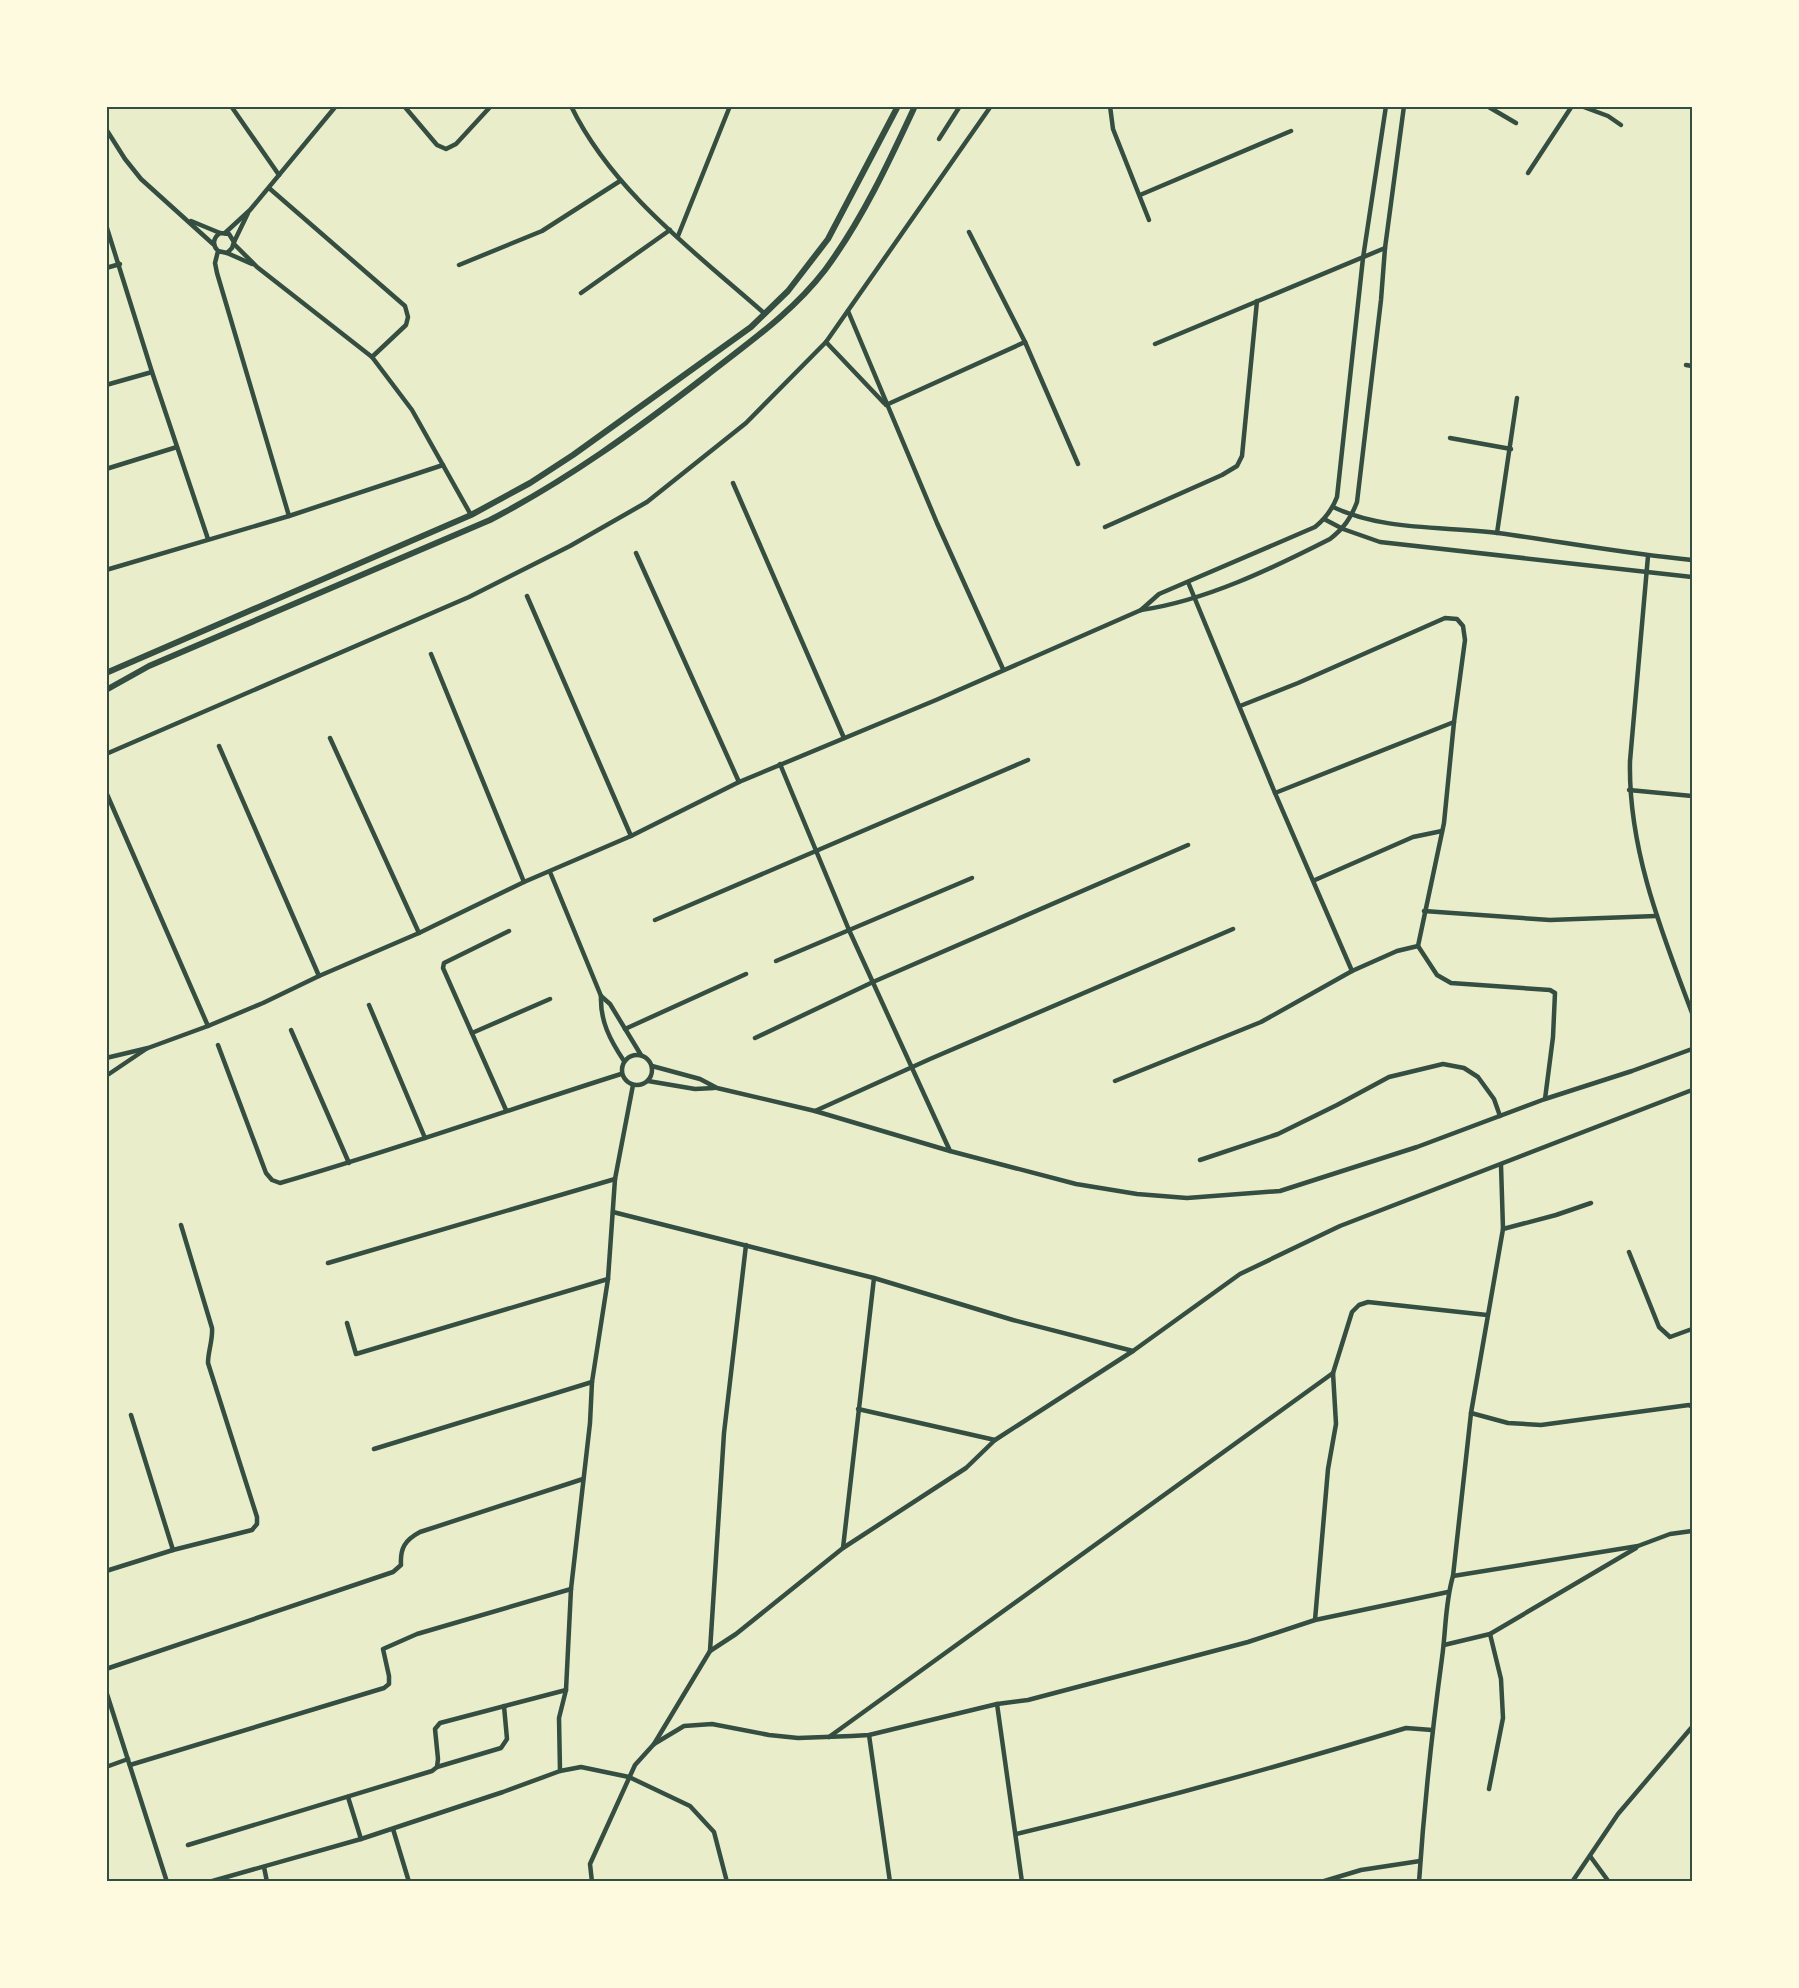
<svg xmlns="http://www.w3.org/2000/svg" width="1799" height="1988" font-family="Jost,sans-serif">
<rect width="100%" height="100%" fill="#e9edc9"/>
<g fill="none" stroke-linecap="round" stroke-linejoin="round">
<!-- minor -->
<g stroke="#344e41" stroke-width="4.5">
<path d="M231,106l48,69"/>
<path d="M404,106l33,39 9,4 10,-5 35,-38"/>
<path d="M571,106c41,85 125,147 194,208"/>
<path d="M1110,106l3,23 36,91"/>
<path d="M1487,106l29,17"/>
<path d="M1581,106l27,10 13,9"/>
<path d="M106,129l19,30 16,20 72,65"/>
<path d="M939,139l21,-33"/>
<path d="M1528,173l44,-67"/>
<path d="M269,188l136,118 3,11 -2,8 -34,32"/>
<path d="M1140,195l151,-64"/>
<path d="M191,221l29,12"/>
<path d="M106,225l46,147 56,167"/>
<path d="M969,232l56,110 53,122"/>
<path d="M225,233l25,-23 86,-104"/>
<path d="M678,236l52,-130"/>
<path d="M234,242l14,-29"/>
<path d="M234,244l23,23 115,90 40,53 59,105"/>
<path d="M218,251l9,2 5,-5 2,-6 -5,-8 -9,-1c-7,5 -8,12 -2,18l-3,12 2,10 72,243"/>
<path d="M227,253l25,11"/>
<path d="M459,265l83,-34 78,-50"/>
<path d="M106,268l14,-4"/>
<path d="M581,293l89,-63"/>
<path d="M848,311l89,212 66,146"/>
<path d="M826,342l58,61"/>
<path d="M1155,344l230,-96"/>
<path d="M1686,365l6,1"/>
<path d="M106,385l46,-13"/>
<path d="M886,405l139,-63"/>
<path d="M1450,438l61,11"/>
<path d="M106,469l71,-22"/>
<path d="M733,483l111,255"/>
<path d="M1333,507c50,24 111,19 165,26 65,9 129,21 194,27"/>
<path d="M1324,519l19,10 37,13 312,35"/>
<path d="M1105,527l117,-52 15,-9 5,-10 15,-155"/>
<path d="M1497,533l20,-135"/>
<path d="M636,553l103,229"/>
<path d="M1648,556l-18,205c-2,88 32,172 62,252"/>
<path d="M106,570l183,-54 154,-51"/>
<path d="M1188,582l87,211 77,178"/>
<path d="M527,596l104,240"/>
<path d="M1141,610l18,-16 156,-67c10,-8 17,-17 22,-30l26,-239 23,-152"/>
<path d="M431,654l93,228"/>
<path d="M330,738l89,195"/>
<path d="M219,746l100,230"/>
<path d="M106,754l363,-157 101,-51 77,-44 99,-79 80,-81 165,-236"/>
<path d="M780,764l69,166 101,221"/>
<path d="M1629,790l63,6"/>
<path d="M106,792l102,234"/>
<path d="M1275,793l179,-71"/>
<path d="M550,872l51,124c-1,25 9,44 23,65"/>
<path d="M1315,880l98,-43 29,-6"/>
<path d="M1424,911l126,9 106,-4"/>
<path d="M655,920l373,-160"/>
<path d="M1418,946l19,29 14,8 99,7 5,3 -2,44 -8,62"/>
<path d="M776,961l196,-83"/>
<path d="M601,996l9,8 31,51"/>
<path d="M369,1005l56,133"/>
<path d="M625,1029l121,-55"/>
<path d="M291,1030l58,133"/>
<path d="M472,1033l78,-34"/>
<path d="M755,1038l118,-56 315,-137"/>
<path d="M218,1045l48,128 6,7 8,3c115,-33 227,-73 341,-109"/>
<circle cx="637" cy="1070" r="15"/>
<path d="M106,1058l42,-10 60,-22 55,-23 56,-27 100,-43 105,-51 107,-46 108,-54 197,-82 205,-90c64,-9 132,-42 189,-71 14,-11 21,-21 27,-37l24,-202 4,-52 19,-142"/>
<path d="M652,1066l48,13 17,9 98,23 135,40 126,33 61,10 50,4 93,-7 137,-44 128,-48 87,-28 60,-22"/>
<path d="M106,1076l40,-27"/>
<path d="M648,1081l47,8 19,-1"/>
<path d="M1115,1081l146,-59 91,-51 45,-20 21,-5 26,-123 10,-101 11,-82 -2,-14 -6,-7 -12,-1 -147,65 -58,23"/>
<path d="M506,1110l-63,-142 1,-5 65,-32"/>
<path d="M815,1111l115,-52 303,-130"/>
<path d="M1200,1160l78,-26 59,-29 52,-28 54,-13 21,4 14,9 16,22 6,17"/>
<path d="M613,1212l261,66 139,42 120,31"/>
<path d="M1503,1229l53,-14 35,-12"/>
<path d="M1629,1252l30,75 11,10 22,-8"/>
<path d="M328,1263l287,-84"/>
<path d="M347,1323l9,31 252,-75"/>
<path d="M858,1409l137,31"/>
<path d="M1471,1413l37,10 33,2 148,-20 3,2"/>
<path d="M131,1415l42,135"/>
<path d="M374,1449l218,-67"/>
<path d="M843,1548l31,-270"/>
<path d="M106,1571l67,-21 79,-20 5,-6v-7l-49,-154c0,-12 5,-23 4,-35l-31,-103"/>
<path d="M1453,1576l185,-30 32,-12 22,-3"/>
<path d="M1315,1620l13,-151 8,-45 -3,-51 19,-61 7,-7 9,-3 119,13"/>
<path d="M1444,1645l46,-11 146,-86"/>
<path d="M710,1651l14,-218 22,-188"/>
<path d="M106,1669l287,-97 8,-7c-1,-17 4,-25 19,-33l163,-53"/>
<path d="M106,1691l61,191"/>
<path d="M997,1704l25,178"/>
<path d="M869,1735l21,147"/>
<path d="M829,1737l504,-364"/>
<path d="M654,1744l56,-93 26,-17 107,-86 123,-80 29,-28 138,-89 107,-77 100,-48 352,-136"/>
<path d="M130,1765l254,-77 5,-4v-8l-6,-27 34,-15 154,-45"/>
<path d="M106,1767l22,-8"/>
<path d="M437,1767l64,-19 6,-9 -3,-33"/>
<path d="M560,1771l-1,-53 7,-28 5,-101 19,-166 2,-41 16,-103 7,-100 18,-94"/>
<path d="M1489,1789l14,-71 -2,-39 -11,-45"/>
<path d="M348,1797l13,42"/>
<path d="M393,1829l16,53"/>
<path d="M1016,1834c131,-31 261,-67 390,-106l26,2"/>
<path d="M188,1845l244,-74 5,-4 1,-8 -3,-30 5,-6 126,-33"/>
<path d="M1590,1856l19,26"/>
<path d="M264,1867l3,15"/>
<path d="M209,1882l152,-43 142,-47 57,-21 21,-4 48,10 61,29 24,26 13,50"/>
<path d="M592,1882l-2,-18 45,-99 19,-21 30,-18 28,-2 57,11 29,3 54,-2 17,-1 128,-31 31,-4 220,-58 67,-22 133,-28"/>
<path d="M1321,1882l40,-12 59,-9"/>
<path d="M1419,1882c5,-75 13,-150 23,-224 4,-28 3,-55 11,-82l18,-163 32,-184 -2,-64"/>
<path d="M1572,1882l46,-68 74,-87"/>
</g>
<!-- secondary -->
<g stroke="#344e41" stroke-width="6">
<path d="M106,673l365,-158 59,-32 43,-28 178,-128 37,-36 40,-52 70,-133"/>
<path d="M106,690l43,-24 341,-146c79,-41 146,-90 216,-144 42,-33 86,-63 119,-106 37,-50 64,-108 90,-164"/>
</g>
</g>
<!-- border -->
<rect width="1799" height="1988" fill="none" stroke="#fefae0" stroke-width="216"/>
<rect x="108" y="108" width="1583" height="1772" fill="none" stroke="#344e41" stroke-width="2"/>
</svg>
